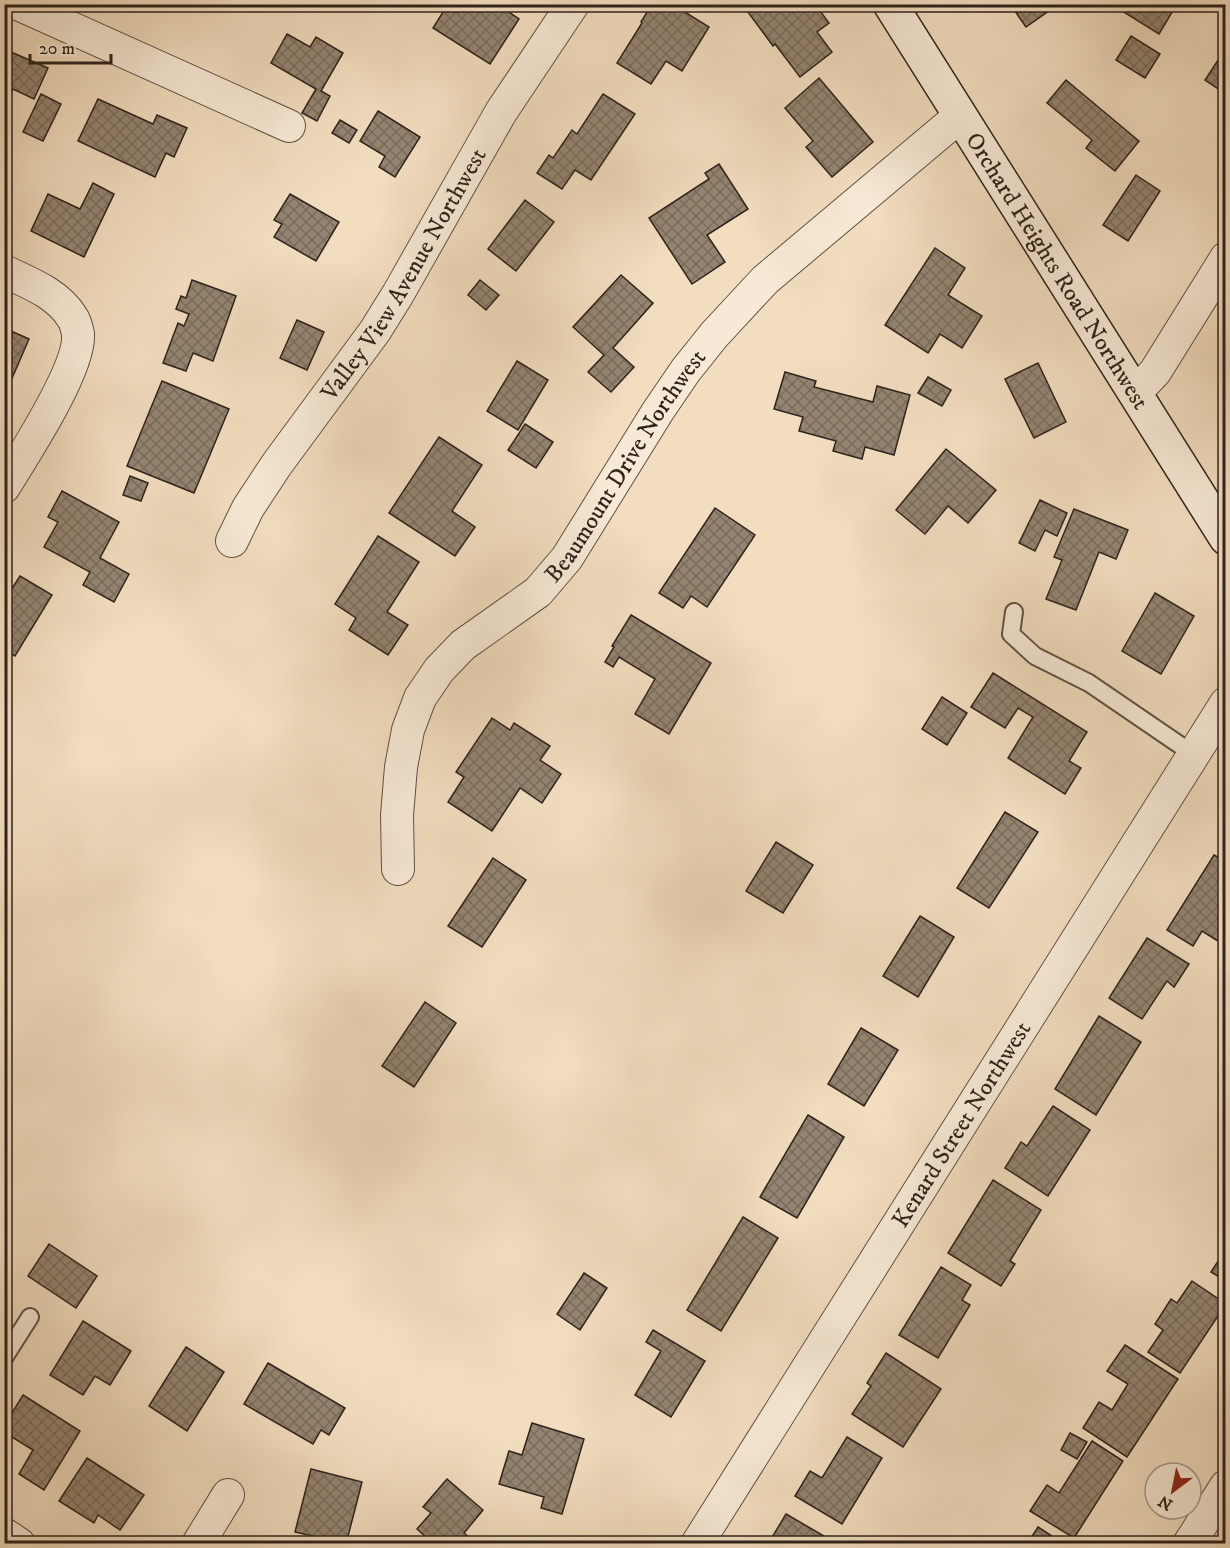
<svg xmlns="http://www.w3.org/2000/svg" width="1230" height="1548" font-family="'IM FELL DW Pica',serif">
<defs>
<pattern id="building-cross-hatch" width="8" height="8" patternUnits="userSpaceOnUse" patternTransform="scale(1.5)"><rect width="8" height="8" fill="#948471"/><path d="M0 0l8 8M0 8l8-8" fill="none" stroke="#796c5c"/></pattern>
</defs>
<rect width="100%" height="100%" fill="#f2ddbf"/>
<filter id="stains"><feTurbulence type="fractalNoise" baseFrequency=".00333" numOctaves="4"/><feColorMatrix values="0 0 0 0 .2 0 0 0 0 .09 0 0 0 0 .02 0 0 0 .5 -.17"/></filter>
<radialGradient id="worn" r=".72"><stop offset=".6" stop-color="#630" stop-opacity="0"/><stop offset="1" stop-color="#630" stop-opacity=".3"/></radialGradient>
<!-- building -->
<g fill="url(#building-cross-hatch)" stroke="#2e231c" stroke-width="1.5">
<path d="M448,4h49l22,15 -29,45 -57,-36z"/>
<path d="M652,4h20l37,23 -27,44 -16,-10 -15,23 -34,-21 25,-40 -1,-1z"/>
<path d="M742,4h45l6,8 10,-8h12l14,19 -12,9 15,20 -32,25 -25,-33 -2,2z"/>
<path d="M1010,4h45l1,2 -30,21z"/>
<path d="M1115,4h62l-18,30 -45,-28z"/>
<path d="M287,34l23,13 6,-10 27,16 -22,38 9,5 -13,25 -15,-8 14,-24 -45,-26z"/>
<path d="M1131,36l29,18 -15,24 -29,-18z"/>
<path d="M1226,48v46l-21,-14z"/>
<path d="M4,49l44,19 -14,31 -21,-10 -6,12 -3,-1z"/>
<path d="M819,78l54,64 -41,35 -26,-30 7,-6 -28,-33z"/>
<path d="M1066,80l73,61 -24,30 -29,-23 6,-8 -45,-37z"/>
<path d="M41,94l20,10 -18,37 -20,-9z"/>
<path d="M603,94l32,20 -44,66 -16,-10 -13,19 -25,-16 12,-18 4,3 19,-28 5,4z"/>
<path d="M98,99l55,25 4,-9 30,13 -13,29 -8,-4 -11,24 -77,-36z"/>
<path d="M378,111l42,26 -25,40 -16,-10 6,-11 -25,-15z"/>
<path d="M340,120l17,10 -8,13 -17,-10z"/>
<path d="M719,164l29,45 -41,26 18,27 -33,22 -43,-66 60,-39 -4,-6z"/>
<path d="M1136,175l24,16 -32,50 -25,-16z"/>
<path d="M93,183l21,11 -30,63 -53,-26 17,-37 32,15z"/>
<path d="M290,194l49,28 -23,39 -42,-24 8,-13 -8,-4z"/>
<path d="M525,200l29,22 -38,49 -28,-22z"/>
<path d="M935,248l30,20 -17,27 34,21 -20,32 -22,-14 -12,19 -43,-28z"/>
<path d="M621,275l32,28 -40,45 21,19 -23,25 -23,-20 16,-17 -31,-28z"/>
<path d="M192,280l44,16 -23,65 -20,-8 -7,18 -23,-8 15,-40 6,3 5,-12 -13,-5 5,-13 5,2z"/>
<path d="M480,280l19,15 -13,15 -18,-15z"/>
<path d="M297,320l27,12 -17,38 -27,-12z"/>
<path d="M4,328l25,11 -25,58z"/>
<path d="M517,361l31,19 -30,50 -31,-19z"/>
<path d="M1038,363l28,59 -32,16 -29,-59z"/>
<path d="M785,372l31,9 -2,6 59,15 4,-16 33,9 -16,60 -29,-8 -3,12 -29,-8 3,-10 -37,-10 4,-14 -29,-8z"/>
<path d="M928,377l23,13 -9,16 -24,-13z"/>
<path d="M162,381l67,28 -35,84 -67,-27z"/>
<path d="M525,424l28,18 -17,26 -28,-18z"/>
<path d="M439,437l43,28 -30,46 23,16 -20,29 -66,-43z"/>
<path d="M946,449l50,41 -28,33 -20,-17 -23,28 -29,-24z"/>
<path d="M130,476l18,7 -7,18 -18,-6z"/>
<path d="M62,491l57,31 -19,36 29,16 -15,28 -31,-17 7,-13 -46,-25 14,-25 -10,-5z"/>
<path d="M1040,500l27,13 -10,23 -12,-6 -10,21 -16,-8z"/>
<path d="M715,508l40,27 -48,72 -16,-11 -8,12 -24,-15z"/>
<path d="M1074,509l54,21 -12,29 -17,-7 -23,58 -30,-11 16,-39 -8,-3z"/>
<path d="M378,536l41,26 -32,50 21,13 -20,30 -39,-25 7,-12 -21,-14z"/>
<path d="M20,576l32,19 -37,61 -11,-7v-48z"/>
<path d="M1155,593l39,23 -33,58 -39,-23z"/>
<path d="M631,615l80,48 -42,71 -34,-20 20,-35 -36,-22 -6,10 -8,-5 9,-15 -2,-1z"/>
<path d="M993,673l94,59 -18,29 12,7 -16,26 -57,-36 25,-41 -15,-9 -13,20 -34,-21z"/>
<path d="M942,697l25,16 -20,32 -25,-16z"/>
<path d="M492,718l18,12 4,-7 36,23 -10,14 21,14 -19,29 -22,-15 -28,43 -44,-29 16,-25 -8,-5z"/>
<path d="M1005,812l33,20 -49,76 -32,-20z"/>
<path d="M776,842l37,23 -30,48 -37,-22z"/>
<path d="M1214,855l12,7v74l-5,7 -19,-12 -9,15 -26,-16z"/>
<path d="M493,858l33,22 -44,67 -34,-21z"/>
<path d="M920,916l34,21 -36,60 -35,-21z"/>
<path d="M1147,938l42,26 -15,23 -7,-6 -25,38 -33,-21z"/>
<path d="M425,1002l31,21 -42,64 -32,-21z"/>
<path d="M1099,1016l42,26 -45,73 -41,-26z"/>
<path d="M861,1028l37,22 -34,56 -36,-22z"/>
<path d="M1053,1106l37,24 -42,66 -43,-28 16,-26 6,4z"/>
<path d="M808,1115l36,22 -47,81 -37,-21z"/>
<path d="M993,1180l48,30 -31,51 5,3 -14,22 -53,-33z"/>
<path d="M743,1217l35,21 -57,93 -34,-21z"/>
<path d="M49,1244l48,32 -21,32 -48,-32z"/>
<path d="M1226,1249v32l-15,-9z"/>
<path d="M941,1267l30,18 -9,15 8,5 -32,53 -39,-23z"/>
<path d="M584,1273l23,15 -27,42 -23,-16z"/>
<path d="M1192,1281l34,23 -46,69 -32,-21 15,-22 -8,-6 16,-25 6,4z"/>
<path d="M83,1321l48,30 -21,34 -15,-9 -12,19 -33,-20z"/>
<path d="M653,1330l52,31 -34,56 -36,-22 26,-44 -15,-9z"/>
<path d="M1125,1345l53,34 -51,78 -44,-29 16,-26 13,8 16,-26 -21,-13z"/>
<path d="M186,1347l38,25 -37,59 -38,-25z"/>
<path d="M886,1353l55,36 -38,58 -51,-33 19,-28 -4,-3z"/>
<path d="M268,1363l77,45 -16,27 -8,-5 -8,14 -69,-40z"/>
<path d="M23,1395l57,36 -36,59 -25,-16 14,-24 -29,-18v-6z"/>
<path d="M532,1423l52,16 -22,75 -21,-6 3,-11 -45,-13 10,-33 13,4z"/>
<path d="M1070,1433l17,9 -10,17 -16,-9z"/>
<path d="M847,1437l35,21 -40,66 -47,-28 15,-25 12,7z"/>
<path d="M1092,1441l31,20 -49,77 -44,-27 17,-26 12,8z"/>
<path d="M87,1458l57,37 -24,35 -22,-15 -4,8 -35,-22z"/>
<path d="M311,1469l51,13 -16,62 -51,-12z"/>
<path d="M447,1479l36,31 -19,23 6,5 -5,6h-41l4,-5 -11,-10 14,-16 -8,-6z"/>
<path d="M786,1514l38,22 -4,8h-52z"/>
<path d="M1038,1527l26,17h-37z"/>
</g>
<g fill="none" stroke-linecap="round" stroke-linejoin="round">
<!-- lane casing -->
<g stroke="#5f5245" stroke-width="20">
<g id="lane">
<path d="M1014,612l-3,22 24,22 54,27 104,71"/>
<path d="M4,1358l26,-41"/>
</g>
</g>
<!-- street casing -->
<g stroke="#5f5245" stroke-width="34">
<g id="street">
<path d="M18,4l271,122"/>
<path d="M4,271c25,12 53,22 68,46 3,4 5,12 6,17 3,34 -55,122 -74,153"/>
<path d="M1135,393l20,-21 71,-114"/>
<path id="s1" d="M232,541l16,-33 29,-44 98,-133 23,-37 103,-182 72,-108"/>
<path id="s2" d="M398,869l-1,-54 4,-48 7,-37 12,-32 19,-28 24,-25 75,-53 29,-34 91,-147 28,-41 28,-35 51,-55 195,-164"/>
<path d="M4,1534l15,10"/>
<path d="M198,1544l30,-49"/>
<path id="s3" d="M697,1544l529,-841"/>
<path d="M1189,1544l37,-58"/>
</g>
</g>
<!-- secondary casing -->
<g stroke="#2e231c" stroke-width="36">
<g id="secondary">
<path id="s4" d="M890,4l336,534"/>
</g>
</g>
<!-- lane -->
<use href="#lane" stroke="#f7e9d5" stroke-width="16"/>
<!-- street -->
<use href="#street" stroke="#f7e9d5" stroke-width="32"/>
<!-- secondary -->
<use href="#secondary" stroke="#f7e9d5" stroke-width="33"/>
</g>
<g text-anchor="middle" stroke-width="4.5" stroke-linejoin="round" paint-order="stroke">
<!-- street labels -->
<g font-size="24" fill="#2e231c" stroke="#f7e9d5">
<text dy="8" stroke="none"><textPath href="#s4" startOffset="315">Orchard Heights Road Northwest</textPath></text>
<text dy="8" stroke="none"><textPath href="#s1" startOffset="318">Valley View Avenue Northwest</textPath></text>
<text dy="8" stroke="none"><textPath href="#s2" startOffset="488">Beaumount Drive Northwest</textPath></text>
<text dy="8" stroke="none"><textPath href="#s3" startOffset="496">Kenard Street Northwest</textPath></text>
</g>
</g>
<!-- margin -->
<rect width="1230" height="1548" fill="none" stroke="#f2ddbf" stroke-width="24"/>
<rect x="6" y="6" width="1218" height="1536" fill="none" stroke="#2e231c" stroke-width="3"/>
<rect x="12" y="12" width="1206" height="1524" fill="none" stroke="#2e231c" stroke-width="1.5"/>
<!-- north arrow -->
<g transform="translate(1173 1491) rotate(212)"><circle r="28" fill="#f7e9d5" stroke="#a79a8b" stroke-width="1.5"/>
<path d="M0-4.5L10 22L0 15L-10 22Z" fill="#8f2418"/>
<text y="-9" font-size="16" font-weight="bold" text-anchor="middle" fill="#2e231c">N</text>
</g>
<!-- scale -->
<path d="M30 54v9h81v-9" fill="none" stroke="#2e231c" stroke-width="3"/>
<text x="39" y="54" font-size="18" fill="#2e231c" stroke="#f7e9d5" stroke-width="4.5" paint-order="stroke">20 m</text>
<rect width="100%" height="100%" filter="url(#stains)"/>
<rect width="100%" height="100%" fill="url(#worn)"/>
</svg>
